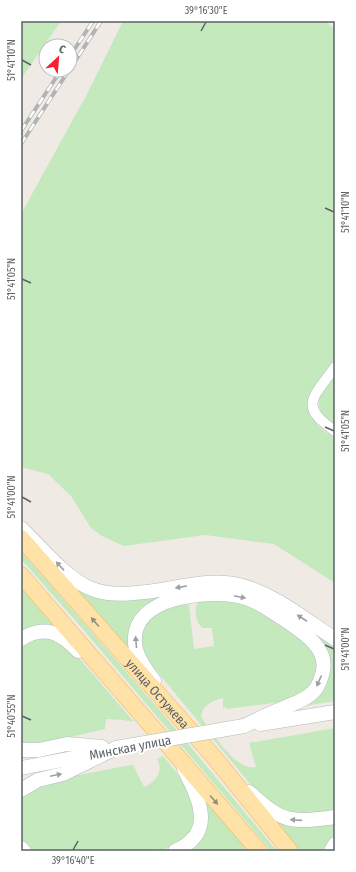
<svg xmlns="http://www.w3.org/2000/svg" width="356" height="872" font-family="'Fira Sans Condensed',sans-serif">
<rect width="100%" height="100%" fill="#efeae3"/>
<!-- green -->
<g fill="#c4e9bd">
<path d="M21,21h40l-40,58z"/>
<path d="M123,21h202l10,8v334l-27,42 9,20 10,9 4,-9c-21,-21 -11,-32 4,-53v211l-61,-39 -69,-9 -81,11 -22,-10 -11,-8 -20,-32 -23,-22 -27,-7v-253l65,-118z"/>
<path d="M21,551l143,164 113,136h-6l-189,-223 -61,-69z"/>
<path d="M68,580c48,38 112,-1 166,7 32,5 74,39 101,57v57l-31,5c1,-3 7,-6 11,-9 8,-8 14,-21 14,-33 0,-9 -6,-18 -11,-24 -13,-14 -68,-50 -86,-51 -33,-2 -107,6 -103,54 0,4 3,10 5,14z"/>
<path d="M21,584l40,46 -40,1z"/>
<path d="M201,600h32l32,13 49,36 5,24 -12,18 -26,11 -55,7v-2l-3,1v-10c-11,3 -21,7 -22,19 11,15 35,55 55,50l-7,-24 86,-15v83l-35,5 -34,-13 -116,-140c-16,-26 -10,-45 19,-57 5,-2 13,-2 18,-2l2,2 5,43 20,-3 -2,-18h-9c-8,-5 -11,-22 -2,-28z"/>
<path d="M43,635l24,9 67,78 -11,-2 -17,-1 -1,10 -51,12 -33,2v-99z"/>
<path d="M163,756l22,27 13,31 -9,21 -18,12 -7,2 -133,2 -10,-9v-46l27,-15 83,-16h2l11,22c12,-5 20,-16 13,-28z"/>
<path d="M203,798l46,53h-65z"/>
<path d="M270,816l65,5v14l-9,16h-27z"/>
</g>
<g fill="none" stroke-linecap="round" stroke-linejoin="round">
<!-- street casing -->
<g stroke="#b4b8bb" stroke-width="11">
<path id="street" d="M335,367c-22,31 -37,39 0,64"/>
</g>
<!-- secondary casing -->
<g stroke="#b4babf" stroke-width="15">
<g id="secondary">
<path d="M21,528c20,19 45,51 71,61 22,9 53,3 75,0 22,-4 45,-9 67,-5 37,7 70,35 101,55"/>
<path d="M21,639c24,-15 40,-6 57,12"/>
<path d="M154,681c-8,-12 -18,-24 -19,-38 -4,-47 72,-53 104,-47 16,3 30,14 43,22 19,13 49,30 40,57 -2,7 -5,14 -10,18 -7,7 -15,9 -24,13 -15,6 -30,13 -44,20"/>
<path d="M260,724l75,-12"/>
<path d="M21,750h18l28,-6 35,3"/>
<path d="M21,768l72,-14"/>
<path d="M21,790l17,-10 25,-6 53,-26"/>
<path d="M249,792c33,31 42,31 86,25"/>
<path d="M21,848l3,3"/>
<path d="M175,851c42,-18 24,-52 9,-82"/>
<path d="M331,851l4,-7"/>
</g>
</g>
<!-- primary casing -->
<g stroke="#ffae4c" stroke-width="17">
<g id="primary">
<path id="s1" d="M21,538l192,218 77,95"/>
<path d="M21,575l238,276"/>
</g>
</g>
<!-- street -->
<use href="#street" stroke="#fff" stroke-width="10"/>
<!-- secondary -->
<use href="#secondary" stroke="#fff" stroke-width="14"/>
<!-- primary -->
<use href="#primary" stroke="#ffe2a8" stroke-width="16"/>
<!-- rail casing -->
<g stroke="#b2b3b4" stroke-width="4">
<g id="rail">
<path d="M70,56l23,-35"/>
<path d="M70,69l31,-48"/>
<path d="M21,131l40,-61"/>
<path d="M21,144l48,-74"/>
</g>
</g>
<!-- rail -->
<use href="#rail" stroke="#fff" stroke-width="2.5" stroke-dasharray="8" stroke-linecap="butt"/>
<!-- secondary-bridge casing -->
<g stroke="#b4babf" stroke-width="15" stroke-linecap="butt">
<path id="secondary-bridge" d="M116,748l128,-22"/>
</g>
<!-- secondary-bridge -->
<use href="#secondary-bridge" stroke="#fff" stroke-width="14"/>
</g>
<!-- one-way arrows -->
<defs><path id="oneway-solid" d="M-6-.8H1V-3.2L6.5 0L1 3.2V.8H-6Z"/></defs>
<g fill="#9da0a3">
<use href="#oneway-solid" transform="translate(60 566) rotate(-133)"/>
<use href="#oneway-solid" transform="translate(181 587) rotate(171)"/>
<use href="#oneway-solid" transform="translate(240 597) rotate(12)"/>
<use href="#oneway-solid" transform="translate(302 618) rotate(-147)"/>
<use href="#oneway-solid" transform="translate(136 642) rotate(-95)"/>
<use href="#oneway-solid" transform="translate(319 681) rotate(114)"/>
<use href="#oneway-solid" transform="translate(56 775) rotate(-12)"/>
<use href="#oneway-solid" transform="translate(296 820) rotate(-176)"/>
</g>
<g fill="#948e7c">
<use href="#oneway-solid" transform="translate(95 622) rotate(-131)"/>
<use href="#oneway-solid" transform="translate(214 800) rotate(49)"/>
</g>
<!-- ticks -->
<path fill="none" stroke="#5b6165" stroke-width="1.5" d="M201,31l5,-9M22,60l9,5M325,208l9,4M22,279l9,4M325,427l9,4M22,497l9,5M325,645l9,4M22,716l9,4M73,850l5,-9"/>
<g text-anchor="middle" stroke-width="4" stroke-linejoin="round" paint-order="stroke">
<!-- street labels -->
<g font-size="13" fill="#5b6165" stroke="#fff">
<text dy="5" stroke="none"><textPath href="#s1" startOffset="207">улица Остужева</textPath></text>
<text transform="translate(130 747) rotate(-11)" y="5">Минская улица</text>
</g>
</g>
<!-- border -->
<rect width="356" height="872" fill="none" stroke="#ffffff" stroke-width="44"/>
<!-- north arrow -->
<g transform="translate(58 58) rotate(26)"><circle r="19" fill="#ffffff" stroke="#bdc0c1"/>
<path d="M0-3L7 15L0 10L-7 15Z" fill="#fa1e33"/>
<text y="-6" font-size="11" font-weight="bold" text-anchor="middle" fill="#5b6165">С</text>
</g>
<rect x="22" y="22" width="312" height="828" fill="none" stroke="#5b6165" stroke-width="1.5"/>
<g font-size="10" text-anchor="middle" fill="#5b6165">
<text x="206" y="14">39°16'30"E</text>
<text transform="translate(11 60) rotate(-90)" y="4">51°41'10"N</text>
<text transform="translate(345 212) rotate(-90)" y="4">51°41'10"N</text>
<text transform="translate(11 279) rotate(-90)" y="4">51°41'05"N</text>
<text transform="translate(345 431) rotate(-90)" y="4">51°41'05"N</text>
<text transform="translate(11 497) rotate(-90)" y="4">51°41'00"N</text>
<text transform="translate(345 649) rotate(-90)" y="4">51°41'00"N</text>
<text transform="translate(11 716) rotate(-90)" y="4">51°40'55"N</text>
<text x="73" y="864">39°16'40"E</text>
</g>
</svg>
